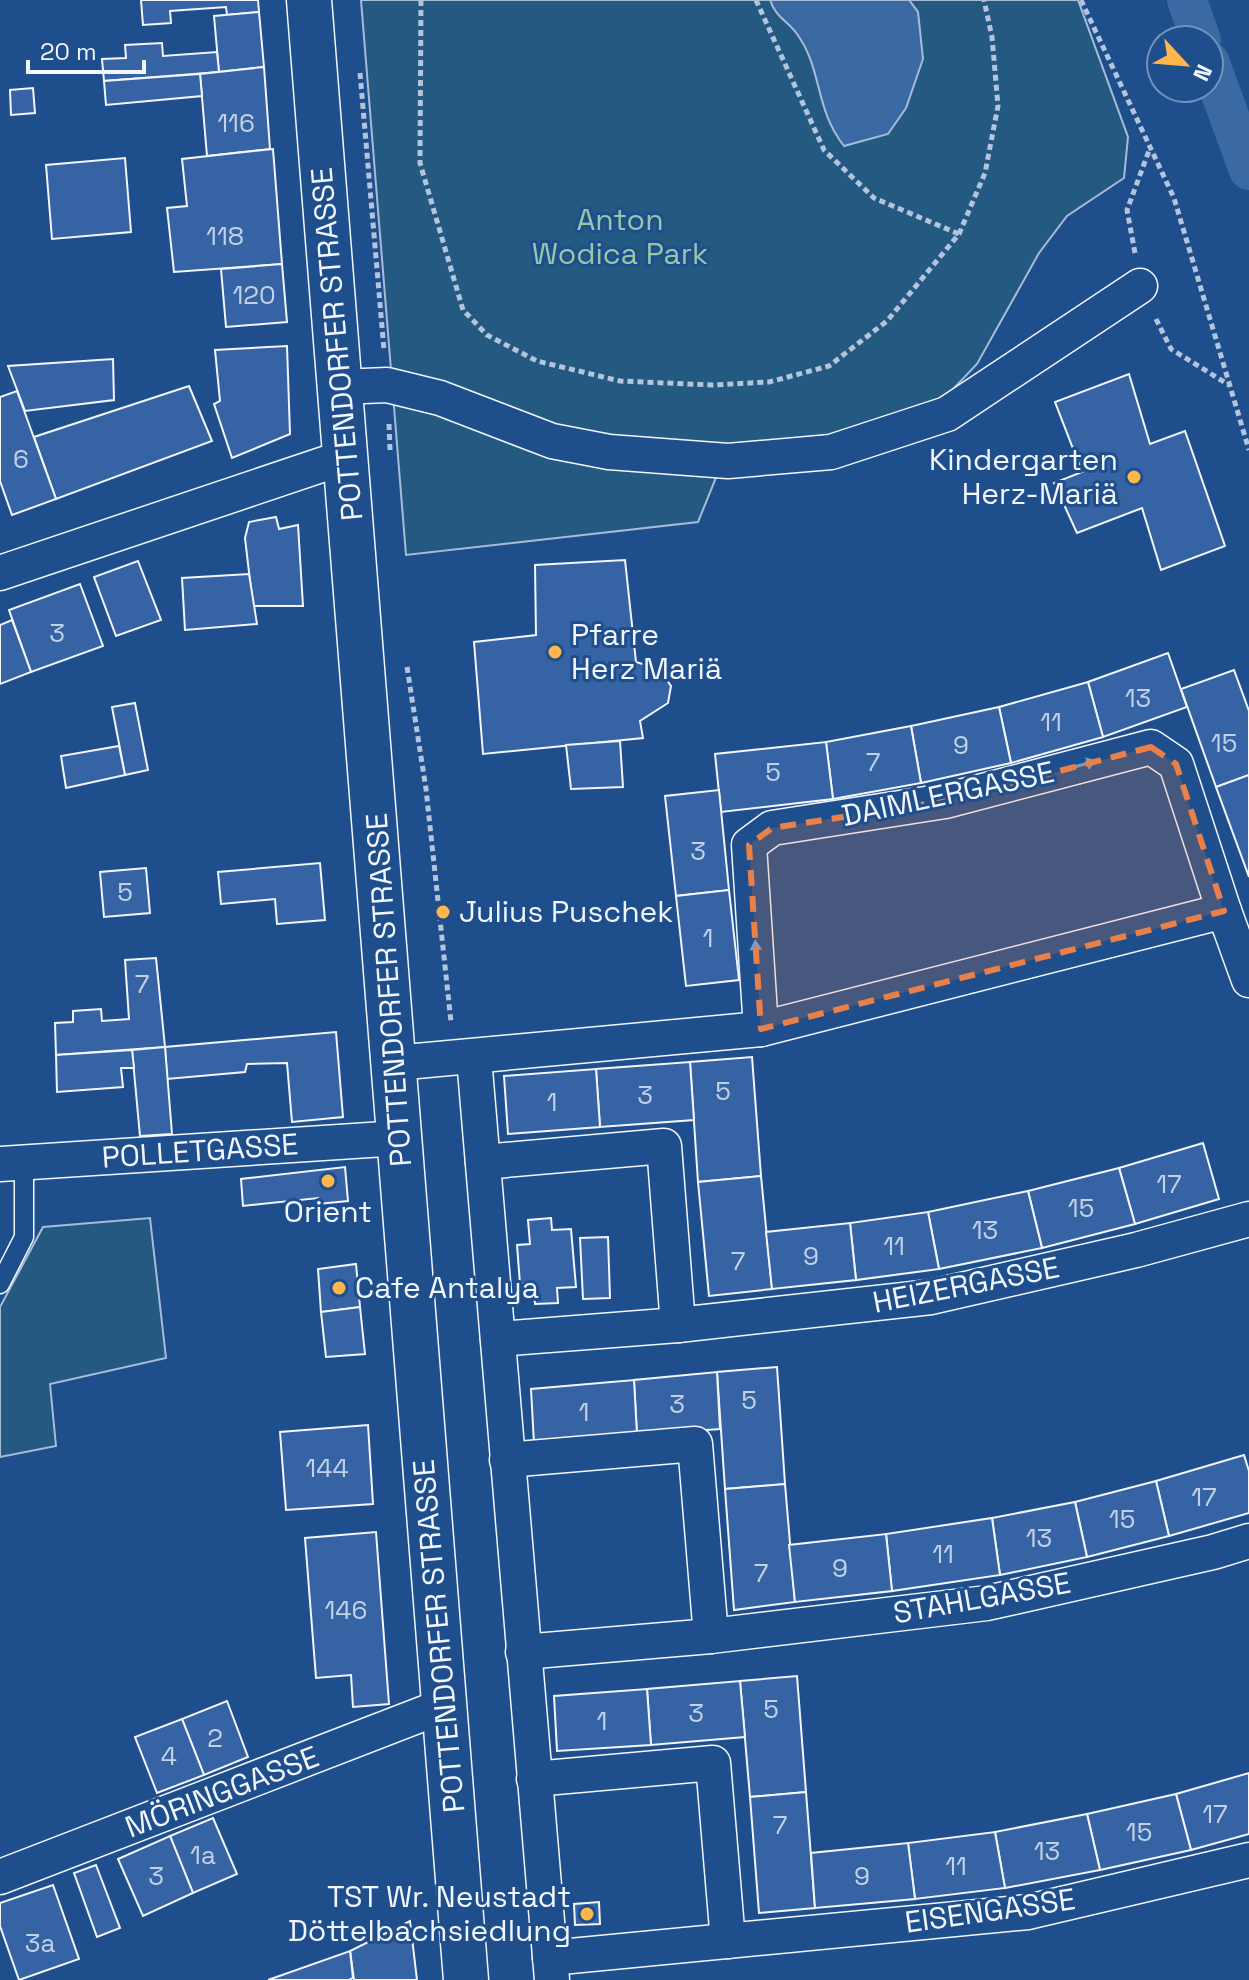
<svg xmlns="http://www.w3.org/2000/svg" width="1249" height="1980" font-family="'Space Grotesk',sans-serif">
<rect width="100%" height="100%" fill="#1f4e8c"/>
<!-- green -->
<g fill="#245a82" stroke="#a8bbd7" stroke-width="2">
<path d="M361,0h717l50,137 -4,41 -57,38 -28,37 -62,111 -39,41 -109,35 -101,8 -30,74 -292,33z"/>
<path d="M150,1218l16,140 -116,26 6,62 -56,11v-150l43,-80z"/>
</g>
<!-- water -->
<path fill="#3b69a3" stroke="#a8bbd7" stroke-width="2" d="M770,0h139l9,12 5,47 -17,49 -18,26 -44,12c-30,-38 -21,-76 -47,-112 -10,-14 -21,-16 -27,-34z"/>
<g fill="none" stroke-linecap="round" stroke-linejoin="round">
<!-- canal -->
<g stroke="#3b69a3" stroke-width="40">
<path d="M1187,0l14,40"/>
<path d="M1209,61l40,109"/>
</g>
</g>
<!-- building -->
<g fill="#3563a3" stroke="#f2f6ff" stroke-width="2">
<path d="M141,0h117l1,12 -32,3 -1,-8 -56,4 1,12 -28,2z"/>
<path d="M259,12l5,55 -45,5 -5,-56z"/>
<path d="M162,43l1,13 54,-4 2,20 -115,9 -2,-22 24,-1 -1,-13z"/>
<path d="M264,67l6,82 -63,7 -7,-82z"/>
<path d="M200,74l2,22 -96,9 -2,-24z"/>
<path d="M33,88l2,25 -24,2 -1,-25z"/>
<path d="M273,149l9,115 -108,8 -7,-64 20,-2 -5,-47z"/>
<path d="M125,158l6,74 -79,7 -6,-74z"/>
<path d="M282,264l5,58 -61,5 -5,-58z"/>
<path d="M287,346l3,88 -58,24 -18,-54 6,-3 -5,-51z"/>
<path d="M113,359l1,41 -89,11 -17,-45z"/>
<path d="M1129,374l21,70 35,-13 40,115 -64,24 -19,-62 -65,25 -23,-50 28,-11 -27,-70z"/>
<path d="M189,386l23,55 -156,58 -22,-62z"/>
<path d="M17,391l39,108 -44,16 -12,-34v-84z"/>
<path d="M276,517l3,12 19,-4 5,81h-50l-8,-68 4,-16z"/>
<path d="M625,560l11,102 23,7 12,17 -3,17 -28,18 3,17 -160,16 -9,-112 62,-7 -1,-70z"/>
<path d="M138,561l23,59 -45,16 -22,-59z"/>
<path d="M249,574l8,50 -72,6 -3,-52z"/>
<path d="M80,584l23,62 -72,26 -22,-62z"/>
<path d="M12,620l19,52 -31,12v-59z"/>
<path d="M1168,653l19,54 -84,30 -15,-55z"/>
<path d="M1234,670l15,41v64l-33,12 -35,-98z"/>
<path d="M1088,682l15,55 -92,26 -12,-56z"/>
<path d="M135,703l13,67 -23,5 -13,-68z"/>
<path d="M999,707l12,56 -90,20 -10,-57z"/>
<path d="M911,726l10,57 -88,16 -7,-57z"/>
<path d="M620,741l3,46 -52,2 -5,-44z"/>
<path d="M826,742l7,57 -112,13 -6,-58z"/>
<path d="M119,746l6,29 -59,13 -5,-32z"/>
<path d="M1249,775v102l-33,-90z"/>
<path d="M719,790l10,100 -53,6 -11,-100z"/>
<path d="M320,863l5,57 -48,4 -2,-25 -54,5 -3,-32z"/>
<path d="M146,868l4,45 -46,4 -4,-45z"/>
<path d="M729,890l10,90 -53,6 -10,-90z"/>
<path d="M156,958l9,89 -109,8 -1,-32 18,-1v-11l28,-2 1,12 27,-2 -4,-59z"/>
<path d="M336,1032l7,85 -51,5 -5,-59 -40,1 -2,8 -78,7 -2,-32z"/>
<path d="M165,1047l7,87 -32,2 -8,-86z"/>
<path d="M132,1050l2,18h-13l2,19 -66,5 -1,-37z"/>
<path d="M752,1057l9,119 -63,6 -8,-120z"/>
<path d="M690,1062l4,58 -94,7 -4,-58z"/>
<path d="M596,1069l4,58 -92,7 -4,-58z"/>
<path d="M1203,1143l16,56 -84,25 -16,-56z"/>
<path d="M345,1167l3,34 -30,3v-6l-75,8 -2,-27z"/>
<path d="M1119,1168l16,56 -93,24 -14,-57z"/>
<path d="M761,1176l11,113 -63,7 -11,-114z"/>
<path d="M1028,1191l14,57 -103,21 -11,-57z"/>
<path d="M928,1212l11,57 -83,11 -6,-57z"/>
<path d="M551,1218l1,12 19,-1 5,58 -19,1 1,15 -23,1 -2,-21 -13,1 -3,-39 13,-1 -2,-24z"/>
<path d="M850,1223l6,57 -84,9 -6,-57z"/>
<path d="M608,1237l2,61 -27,1 -3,-61z"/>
<path d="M356,1264l4,43 -39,5 -3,-43z"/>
<path d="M360,1307l5,47 -39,3 -5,-45z"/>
<path d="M777,1367l8,117 -60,5 -8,-117z"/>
<path d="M717,1372l3,57 -83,6 -3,-55z"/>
<path d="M634,1380l3,55 -103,9 -3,-55z"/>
<path d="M368,1425l5,79 -87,6 -6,-78z"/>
<path d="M1244,1455l5,16v42l-80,23 -13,-55z"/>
<path d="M1156,1481l13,55 -82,21 -12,-55z"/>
<path d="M785,1484l10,118 -61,8 -9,-121z"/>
<path d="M1075,1502l12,55 -87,18 -8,-57z"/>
<path d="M992,1518l8,57 -108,16 -6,-57z"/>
<path d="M376,1532l13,172 -36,3 -2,-32 -35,3 -11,-140z"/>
<path d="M886,1534l6,57 -97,11 -6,-57z"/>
<path d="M797,1676l9,116 -56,5 -10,-116z"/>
<path d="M740,1681l5,56 -94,8 -4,-56z"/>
<path d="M647,1689l4,56 -94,6 -3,-55z"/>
<path d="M227,1701l21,56 -44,18 -22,-56z"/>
<path d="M182,1719l22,56 -47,18 -22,-56z"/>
<path d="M1249,1773v61l-58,16 -15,-56z"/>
<path d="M806,1792l9,116 -56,5 -9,-116z"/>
<path d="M1176,1794l15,56 -91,20 -13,-56z"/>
<path d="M1087,1814l13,56 -95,18 -10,-56z"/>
<path d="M213,1818l24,56 -44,19 -23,-57z"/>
<path d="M995,1832l10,56 -90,11 -7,-56z"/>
<path d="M170,1836l23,57 -50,23 -25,-57z"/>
<path d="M908,1843l7,56 -100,9 -4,-55z"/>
<path d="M96,1865l24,63 -23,9 -23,-64z"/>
<path d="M53,1885l26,74 -60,21 -19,-54v-23z"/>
<path d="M599,1902l1,22 -25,1 -1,-21z"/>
<path d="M410,1921l7,59h-63l-4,-29z"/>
<path d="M350,1951l3,27 -4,2h-81z"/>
</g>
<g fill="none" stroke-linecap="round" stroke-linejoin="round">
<!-- service casing -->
<g stroke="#f2f6ff" stroke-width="21">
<path id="service" d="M0,1284l24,-47v-75"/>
</g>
<!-- minor casing -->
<g stroke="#f2f6ff" stroke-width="37">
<g id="minor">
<path d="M340,387l47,-2 53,13 112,43 57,11 119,9 103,-9 116,-38 193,-128"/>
<path d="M0,573l345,-116"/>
<path d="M761,1029l-12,-184 23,-17 173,-27 206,-54 25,17 48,147"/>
<path d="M474,1058l78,922"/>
<path d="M395,1063l366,-34 463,-118 25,69"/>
<path d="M483,1162l181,-16 14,179"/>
<path d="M0,1164l400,-26"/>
<path d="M498,1339l180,-14 253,-28 205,-47 113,-31"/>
<path d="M507,1460l188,-16 16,192"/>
<path d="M523,1652l188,-16 276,-33 226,-51 36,-11"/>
<path d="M534,1779l179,-16 15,178"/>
<path d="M0,1877l443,-171"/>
<path d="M550,1958l478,-46 221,-52"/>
</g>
</g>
<!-- secondary casing -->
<g stroke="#f2f6ff" stroke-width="47">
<path id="secondary" d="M309,0l157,1980"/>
</g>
<!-- path -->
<g stroke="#b3c4dc" stroke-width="5" stroke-dasharray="6 4" stroke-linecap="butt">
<path d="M421,0l-1,163 43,147 24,25 50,26 83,20 92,4 57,-3 60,-16 58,-45 72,-87 26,-61 13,-67 -6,-69 -8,-37"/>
<path d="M756,0l68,150 50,48 85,36"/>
<path d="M1081,0l93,198 75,252"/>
<path d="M360,73l24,277"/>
<path d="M1135,253l-8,-43 23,-62"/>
<path d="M1156,319l15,30 58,36"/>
<path d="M389,424l1,26"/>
<path d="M407,667l19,122 25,233"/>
</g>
<!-- service -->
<use href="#service" stroke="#1f4e8c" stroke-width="18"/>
<!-- minor -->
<use href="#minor" stroke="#1f4e8c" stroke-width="34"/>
<!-- secondary -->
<use href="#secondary" stroke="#1f4e8c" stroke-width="44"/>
</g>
<!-- one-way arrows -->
<defs><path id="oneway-solid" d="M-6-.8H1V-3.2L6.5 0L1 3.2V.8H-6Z" transform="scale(2)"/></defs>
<g fill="#7e9ac0">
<use href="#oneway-solid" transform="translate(1085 764) rotate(-15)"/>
<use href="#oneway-solid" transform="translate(756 952) rotate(-94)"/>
</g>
<!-- marked area -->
<path fill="#ea8049" fill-opacity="0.2" stroke="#ea8049" stroke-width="6" stroke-dasharray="16 10" stroke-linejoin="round" d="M1151,747l25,17 48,147 -463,118 -12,-184 23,-17 173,-27z"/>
<!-- markers -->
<g fill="#ffb74d" stroke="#1f4e8c" stroke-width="3">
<circle cx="1134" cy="477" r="8"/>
<circle cx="555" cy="652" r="8"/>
<circle cx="443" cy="912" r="8"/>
<circle cx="328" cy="1181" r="8"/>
<circle cx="339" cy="1288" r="8"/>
<circle cx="587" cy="1914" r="8"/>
</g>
<g text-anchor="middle" stroke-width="6" stroke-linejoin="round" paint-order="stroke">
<!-- number labels -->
<g font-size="26" fill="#c3d1e8">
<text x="236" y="132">116</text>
<text x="225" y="245">118</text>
<text x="254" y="304">120</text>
<text x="21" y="468">6</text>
<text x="57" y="642">3</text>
<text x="1138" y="707">13</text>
<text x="1051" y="731">11</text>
<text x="1224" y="752">15</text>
<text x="961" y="754">9</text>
<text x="873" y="771">7</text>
<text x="773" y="781">5</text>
<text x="698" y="860">3</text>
<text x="125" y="901">5</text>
<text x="708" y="947">1</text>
<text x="142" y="993">7</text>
<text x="723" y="1100">5</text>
<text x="645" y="1104">3</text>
<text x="552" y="1111">1</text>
<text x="1169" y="1193">17</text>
<text x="1081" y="1217">15</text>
<text x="985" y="1239">13</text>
<text x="894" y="1255">11</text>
<text x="811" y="1265">9</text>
<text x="738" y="1270">7</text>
<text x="749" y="1409">5</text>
<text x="677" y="1413">3</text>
<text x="584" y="1421">1</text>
<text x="327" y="1477">144</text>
<text x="1204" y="1506">17</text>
<text x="1122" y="1528">15</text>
<text x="1039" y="1547">13</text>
<text x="943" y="1563">11</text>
<text x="840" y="1577">9</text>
<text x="761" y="1582">7</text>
<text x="346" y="1619">146</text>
<text x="771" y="1718">5</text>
<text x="696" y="1722">3</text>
<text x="602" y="1730">1</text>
<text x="215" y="1747">2</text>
<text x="169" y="1765">4</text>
<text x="1215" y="1823">17</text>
<text x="780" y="1834">7</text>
<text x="1139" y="1841">15</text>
<text x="1047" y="1860">13</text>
<text x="203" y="1864">1a</text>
<text x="956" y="1875">11</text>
<text x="156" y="1885">3</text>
<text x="862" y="1885">9</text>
<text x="40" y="1952">3a</text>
</g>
<!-- park labels -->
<g font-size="30" fill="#97c8a6" stroke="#1f4e8c">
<text x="620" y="230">Anton<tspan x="620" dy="34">Wodica Park</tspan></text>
</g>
<!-- street labels -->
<g font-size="30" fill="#f2f6ff" stroke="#1f4e8c">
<text transform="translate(337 344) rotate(-95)" y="10">POTTENDORFER STRASSE</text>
<text transform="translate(948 794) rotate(-12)" y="10">DAIMLERGASSE</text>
<text transform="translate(389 990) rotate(-94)" y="10">POTTENDORFER STRASSE</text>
<text transform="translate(200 1151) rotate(-4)" y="10">POLLETGASSE</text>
<text transform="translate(966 1285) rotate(-11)" y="10">HEIZERGASSE</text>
<text transform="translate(982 1598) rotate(-10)" y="10">STAHLGASSE</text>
<text transform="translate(439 1636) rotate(-95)" y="10">POTTENDORFER STRASSE</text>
<text transform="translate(222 1792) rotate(-21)" y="10">MÖRINGGASSE</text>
<text transform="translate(990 1911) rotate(-8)" y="10">EISENGASSE</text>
</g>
<!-- poi labels -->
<g font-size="30" fill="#f2f6ff" stroke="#1f4e8c" text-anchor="start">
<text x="1118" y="470" text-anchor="end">Kindergarten<tspan x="1118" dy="34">Herz-Mariä</tspan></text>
<text x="571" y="645">Pfarre<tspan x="571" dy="34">Herz Mariä</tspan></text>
<text x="459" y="922">Julius Puschek</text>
<text x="328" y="1222" text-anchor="middle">Orient</text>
<text x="355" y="1298">Cafe Antalya</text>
<text x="571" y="1907" text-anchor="end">TST Wr. Neustadt<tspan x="571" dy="34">Döttelbachsiedlung</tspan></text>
</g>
</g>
<!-- north arrow -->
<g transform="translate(1185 64) rotate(116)"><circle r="38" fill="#1f4e8c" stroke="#7391ba" stroke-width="2"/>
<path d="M0-6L14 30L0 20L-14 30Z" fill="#ffb74d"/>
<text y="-12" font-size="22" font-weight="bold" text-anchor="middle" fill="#f2f6ff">N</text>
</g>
<!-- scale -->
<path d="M28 60v12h116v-12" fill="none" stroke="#f2f6ff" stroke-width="4"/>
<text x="40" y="60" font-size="24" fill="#f2f6ff" stroke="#1f4e8c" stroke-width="6" paint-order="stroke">20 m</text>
</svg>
